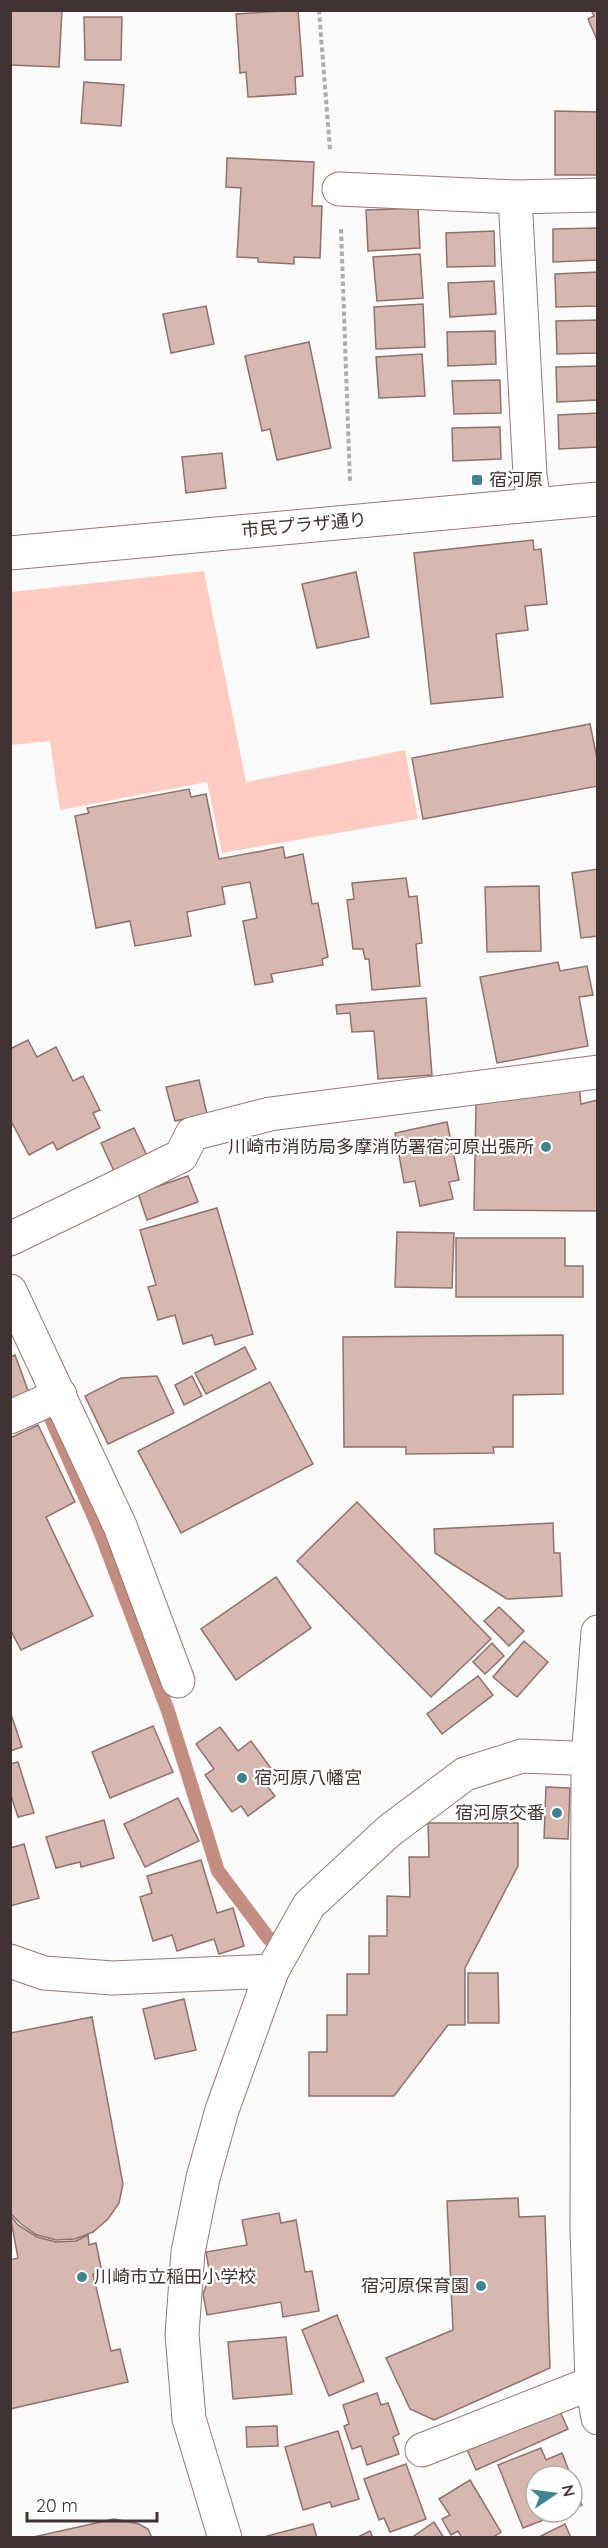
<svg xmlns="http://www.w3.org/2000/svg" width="608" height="2548" font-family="Quicksand,'Noto Sans JP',sans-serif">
<rect width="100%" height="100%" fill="#fbfbfb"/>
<!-- green -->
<path fill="#ffccc2" d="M204,571l42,211 159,-32 13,69 -196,34 -15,-71 -147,28 -10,-69 -39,4v-153z"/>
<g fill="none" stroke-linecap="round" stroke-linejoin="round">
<!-- stream -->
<path stroke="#c38d82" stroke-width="14" d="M43,1400l57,131 68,180 50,160 51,68"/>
</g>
<!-- building -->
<g fill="#d7b8b1" stroke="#8e726b" stroke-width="1.5">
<path d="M10,10h52l-3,57 -49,-2z"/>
<path d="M298,10l5,66 -8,1 1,17 -48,3 -2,-25 -6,1 -4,-59z"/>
<path d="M591,10h7v32l-10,-23 6,-3z"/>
<path d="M84,17h38l-1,43h-36z"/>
<path d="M84,82l40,3 -3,41 -40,-3z"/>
<path d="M555,111l43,1v63h-43z"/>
<path d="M227,158l87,4 -2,44h10l-2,52 -26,-1v7l-36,-2v-4l-21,-1 4,-69 -15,-1z"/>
<path d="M418,208l2,40 -52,3 -2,-41z"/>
<path d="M598,228v32l-45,2v-33z"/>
<path d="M494,231l1,35 -48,1 -1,-34z"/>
<path d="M420,254l3,44 -46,3 -4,-44z"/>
<path d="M598,272v34l-42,1 -1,-33z"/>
<path d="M494,281l2,33 -46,3 -2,-34z"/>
<path d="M423,304l2,43 -49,2 -2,-42z"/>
<path d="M206,306l8,38 -43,9 -8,-39z"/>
<path d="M598,320v33l-41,1 -1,-33z"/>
<path d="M495,331l1,33 -48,2 -1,-34z"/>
<path d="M309,342l22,106 -54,12 -7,-31 -8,2 -17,-75z"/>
<path d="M422,354l3,42 -46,2 -3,-41z"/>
<path d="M598,366v34l-41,2 -1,-35z"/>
<path d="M500,380l1,33 -47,1 -2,-33z"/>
<path d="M598,413v34l-39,2 -1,-34z"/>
<path d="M500,427l1,32 -48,2 -1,-33z"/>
<path d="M222,453l4,35 -40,5 -4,-36z"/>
<path d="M533,540l1,10 7,-1 6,55 -22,2 3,24 -32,4 7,63 -72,7 -17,-151z"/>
<path d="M356,572l13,65 -52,11 -15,-64z"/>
<path d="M590,724l8,39v23l-175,33 -11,-61z"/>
<path d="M189,789l2,8 15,-3 13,65 64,-12 2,11 18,-4 9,50 6,-1 10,54 -6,2 1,6 -52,9 2,8 -18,3 -12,-64 14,-3 -7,-36 -28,5 3,17 -38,8 4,24 -56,10 -5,-25 -34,7 -21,-112 14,-3 -2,-5z"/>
<path d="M598,869v67l-17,2 -9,-65z"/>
<path d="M406,878l3,19 8,-1 5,47 -6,1 4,42 -48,4 -3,-31h-4l-2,-10h-10l-6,-49 7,-1 -2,-16z"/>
<path d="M539,886l2,65 -54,1 -2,-65z"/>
<path d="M558,962l2,9 27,-5 6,29 -14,2 9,49 -91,17 -17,-86z"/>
<path d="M426,998l6,77 -54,4 -4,-48 -22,1 -2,-19 -13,1 -1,-9z"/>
<path d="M28,1040l9,17 19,-10 17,34 10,-5 17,34 -7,3 7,15 -43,22 -4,-8 -24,13 -19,-36v-70z"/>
<path d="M199,1080l8,34 -32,7 -9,-34z"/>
<path d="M579,1085l2,19 17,-4v111l-124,-1 2,-106z"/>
<path d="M447,1122l12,58 -10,2 4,17 -33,7 -5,-25 -11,2 -9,-50z"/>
<path d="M134,1128l14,30 -33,15 -14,-30z"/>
<path d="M188,1176l10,26 -51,18 -9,-27z"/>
<path d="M217,1208l36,126 -38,11 -3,-10 -29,9 -8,-29 -17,5 -10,-33 8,-2 -16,-55z"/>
<path d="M397,1232l57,1 -2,55 -57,-1z"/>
<path d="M456,1238h109v28h18v31h-127z"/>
<path d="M563,1335v59l-50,1v52h-20l1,6 -88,1v-7h-62l-1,-110z"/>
<path d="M245,1347l11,22 -50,25 -11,-21z"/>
<path d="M15,1355l14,38 -19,7v-43z"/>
<path d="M157,1376l17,37 -66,31 -23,-48 36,-18z"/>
<path d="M192,1376l10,20 -18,9 -9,-20z"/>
<path d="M270,1382l43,82 -132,69 -43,-82z"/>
<path d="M38,1425l37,77 -29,15 47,99 -72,34 -11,-21v-191z"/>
<path d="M357,1502l134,137 -60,58 -134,-136z"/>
<path d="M553,1523l1,30h6l2,43 -55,3 -72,-46 -1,-24z"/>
<path d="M276,1577l35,51 -75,52 -35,-51z"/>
<path d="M499,1607l25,24 -15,15 -25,-25z"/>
<path d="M524,1641l24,21 -31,35 -24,-20z"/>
<path d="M492,1643l12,13 -19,18 -12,-12z"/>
<path d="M478,1676l15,19 -51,39 -15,-20z"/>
<path d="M10,1711l12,36 -12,4z"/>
<path d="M153,1726l20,46 -63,26 -18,-46z"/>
<path d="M220,1727l18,24 13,-10 27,37 -11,8 8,10 -27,20 -7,-10 -9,6 -27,-37 9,-6 -18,-25z"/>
<path d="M18,1762l16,51 -16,4 -8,-24v-29z"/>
<path d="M546,1787l24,1 -2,51 -24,-1z"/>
<path d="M178,1798l21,43 -54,26 -21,-43z"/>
<path d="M104,1820l10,38 -33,9 -1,-5 -24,6 -10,-31z"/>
<path d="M428,1823h90v43l-53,102v57h-17l-54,71h-85v-44h18v-37h20v-41h22v-38h18v-40l23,1 -1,-40h20z"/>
<path d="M24,1844l15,54 -29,8v-58z"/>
<path d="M201,1860l16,53 16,-5 11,38 -25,8 -5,-15 -37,12 -5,-16 -19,6 -13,-44 12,-4 -5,-17z"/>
<path d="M468,1973h30l1,50h-31z"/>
<path d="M184,1999l12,51 -41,9 -12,-50z"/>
<path d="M92,2017l31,167 -4,19 -11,16 -15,13 -18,7 -19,1 -19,-5 -16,-11 -11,-11v-180z"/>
<path d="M518,2198l1,19 26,-1 5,152 -116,52 -24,-11 -24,-51 67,-28 -6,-129z"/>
<path d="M279,2213l2,10 15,-3 9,52 7,-1 7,40 -36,6 -2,-15 -74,13 -4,-21 4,-11 4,-1 -5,-30 41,-7 -5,-25z"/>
<path d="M10,2215l8,10 19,12 19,5 20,-1 12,-6 1,10 7,-2 6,29 -9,2 18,77 9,-2 8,33 -118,27v-149l8,-2z"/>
<path d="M337,2315l27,66 -35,15 -27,-66z"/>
<path d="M286,2337l6,57 -59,5 -5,-57z"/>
<path d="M377,2393l4,12 7,-2 11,31 -6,3 6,17 -32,11 -6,-19 -9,3 -8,-23 5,-2 -6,-19z"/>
<path d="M558,2407l10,22 -92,41 -10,-23z"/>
<path d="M277,2426l1,20 -31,1 -1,-20z"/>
<path d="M338,2431l21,68 -27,8 -2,-5 -27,8 -18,-63z"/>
<path d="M541,2448l5,12 16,-7 9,23h-35v36h28l-41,16 -25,-63z"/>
<path d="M406,2464l20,55 -36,13 -6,-14 -5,2 -15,-41z"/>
<path d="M470,2480l31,52 -9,6h-30l-4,-7 -7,4 -9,-16 8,-4 -11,-16z"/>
<path d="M572,2480l10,25 -10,4z"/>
<path d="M114,2519l25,5 9,5 4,9h-123z"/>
<path d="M434,2522l10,16h-33z"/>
<path d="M313,2524l4,14h-50v-2z"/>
<path d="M565,2524l6,14h-34z"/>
<path d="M370,2531l3,7h-17z"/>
</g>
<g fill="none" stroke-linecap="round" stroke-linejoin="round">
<!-- minor casing -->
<g stroke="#967973" stroke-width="35">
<g id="minor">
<path d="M339,189l176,8 83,-2"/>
<path d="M515,197l15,278 4,28"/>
<path d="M10,553l588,-54"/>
<path d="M10,1239l171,-83 11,-22 78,-20 328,-42"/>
<path d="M10,1291l110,235 58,155"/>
<path d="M10,1417l50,-22"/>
<path d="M598,1632l-10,126 -1,471 5,154 6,35"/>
<path d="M10,1961l34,12 69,5 159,-7"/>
<path d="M422,2450l170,-67"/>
<path d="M225,2538l-36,-119 -7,-85 6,-82 15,-74 19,-68 50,-139 37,-66 80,-74 76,-57 57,-18 76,3"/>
</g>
</g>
<!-- path -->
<g stroke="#b1acac" stroke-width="4" stroke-dasharray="4.5 3" stroke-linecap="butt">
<path d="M319,10l11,140"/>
<path d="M341,229l9,253"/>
</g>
<!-- minor -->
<use href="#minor" stroke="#fff" stroke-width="33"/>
</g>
<!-- markers -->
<g fill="#3f8391" stroke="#fff" stroke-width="2">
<rect x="471" y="474" width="12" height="12" rx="3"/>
<circle cx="546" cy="1147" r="6"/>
<circle cx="242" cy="1778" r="6"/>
<circle cx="557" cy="1813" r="6"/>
<circle cx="82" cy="2277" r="6"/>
<circle cx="481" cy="2286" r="6"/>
</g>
<g text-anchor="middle" stroke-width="4.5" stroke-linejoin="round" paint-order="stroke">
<!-- poi labels -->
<g font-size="18" fill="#403331" stroke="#fff" text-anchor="start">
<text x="489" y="486">宿河原</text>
<text x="534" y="1153" text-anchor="end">川崎市消防局多摩消防署宿河原出張所</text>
<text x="254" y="1784">宿河原八幡宮</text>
<text x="545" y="1819" text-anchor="end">宿河原交番</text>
<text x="94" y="2283">川崎市立稲田小学校</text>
<text x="469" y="2292" text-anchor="end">宿河原保育園</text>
</g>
<!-- street labels -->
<g font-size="18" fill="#403331" stroke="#fff">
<text transform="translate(304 525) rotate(-5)" y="6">市民プラザ通り</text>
</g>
</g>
<!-- border -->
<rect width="608" height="2548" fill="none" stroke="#403331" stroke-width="24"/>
<!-- north arrow -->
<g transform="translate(554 2494) rotate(77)"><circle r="28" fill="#ffffff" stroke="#b3adad" stroke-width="1.5"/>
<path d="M0-4.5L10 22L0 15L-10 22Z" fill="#3f8391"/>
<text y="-9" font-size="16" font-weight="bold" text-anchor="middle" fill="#403331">N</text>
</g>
<!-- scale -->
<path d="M27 2512v9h130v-9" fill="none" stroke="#403331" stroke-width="3"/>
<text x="36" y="2512" font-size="18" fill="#403331" stroke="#ffffff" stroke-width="4.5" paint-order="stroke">20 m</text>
</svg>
